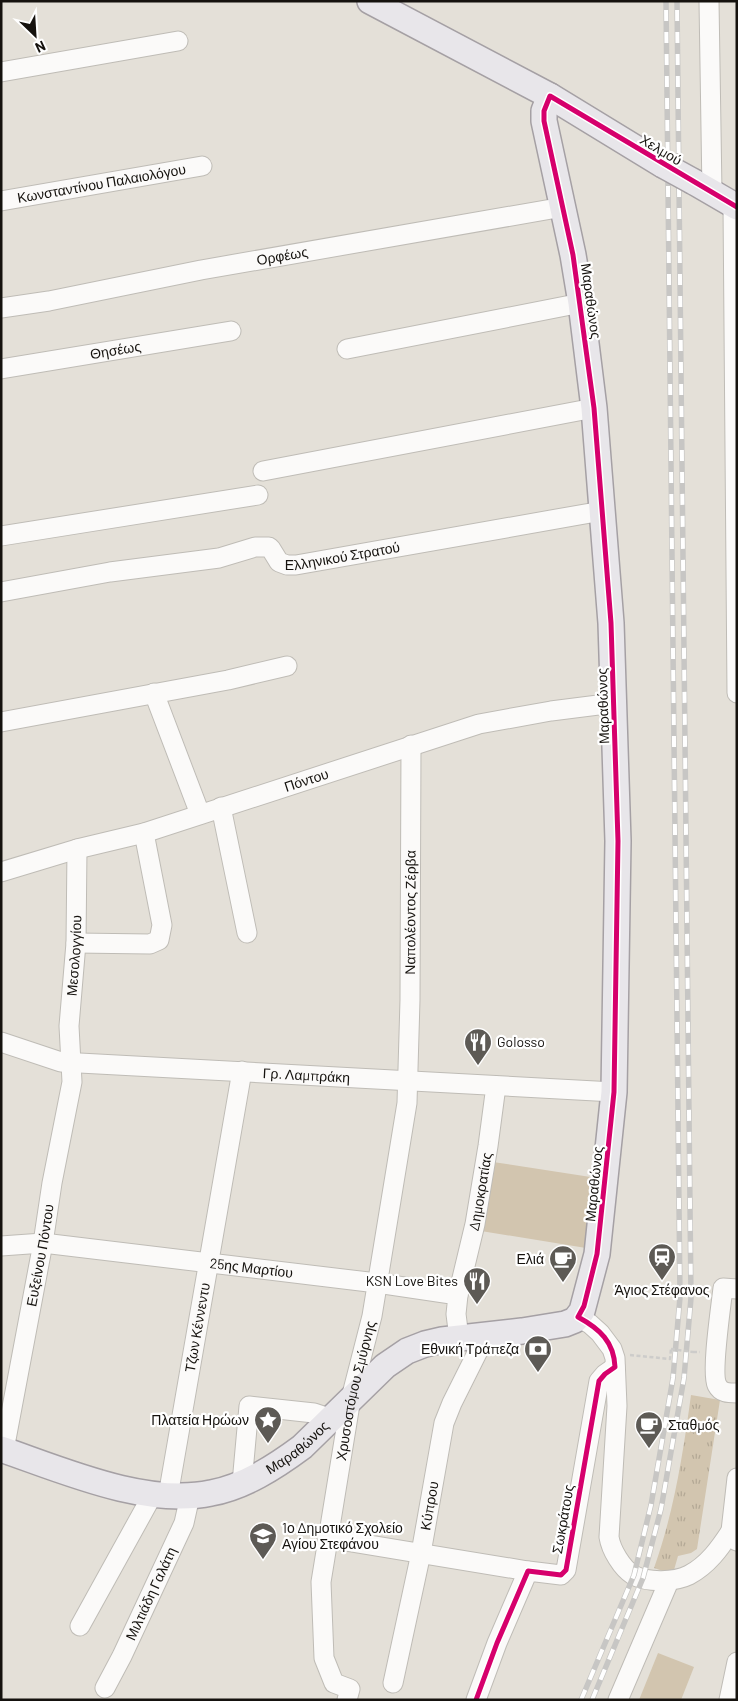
<svg xmlns="http://www.w3.org/2000/svg" width="738" height="1701" font-family="Barlow,sans-serif">
<defs>
<pattern id="grass-tufts" width="24" height="20" patternUnits="userSpaceOnUse" patternTransform="scale(1.25)"><rect width="24" height="20" fill="#d2c5af"/><path d="M3 7l-1-3M5 7V3M7 7l1-3M15 17l-1-3M17 17v-4M19 17l1-3" fill="none" stroke="#b3a895"/></pattern>
</defs>
<rect width="100%" height="100%" fill="#e4e0d8"/>
<!-- grass -->
<path fill="url(#grass-tufts)" d="M691,1395l29,5 -23,149 -6,4 -13,3 -4,14 -8,2 -12,-4c20,-56 29,-114 37,-173z"/>
<!-- green -->
<g fill="#d2c5af">
<path d="M493,1162l104,16 -11,70 -105,-17z"/>
<path d="M658,1653l36,14 -13,33h-42z"/>
</g>
<g fill="none" stroke-linecap="round" stroke-linejoin="round">
<!-- minor casing -->
<g stroke="#bfbcb6" stroke-width="21">
<g id="minor">
<path d="M709,1l3,192"/>
<path d="M1,72l177,-31"/>
<path id="s1" d="M1,201l201,-35"/>
<path d="M733,205l4,488"/>
<path id="s2" d="M1,308l48,-7 152,-31 362,-63"/>
<path d="M347,349l234,-46"/>
<path id="s3" d="M1,369l230,-38"/>
<path d="M263,471l331,-63"/>
<path d="M1,536l257,-41"/>
<path id="s4" d="M1,592l109,-20 109,-14 36,-11h14l2,2 8,13 8,3h9l306,-54"/>
<path d="M154,693l46,121"/>
<path d="M1,722l227,-42 59,-14"/>
<path d="M221,807l26,126"/>
<path id="s5" d="M1,872l76,-23 67,-16 335,-109 72,-13 63,-8"/>
<path d="M76,943l74,1 9,-4 3,-15 -18,-92"/>
<path id="s6" d="M1,1042l60,20 553,30"/>
<path id="s7" d="M1,1246l42,-3 334,40 81,12 -2,19 3,24"/>
<path d="M737,1289l-14,-1c-2,18 -12,85 -6,97 4,8 11,8 20,8"/>
<path id="s8" d="M458,1295l17,-71 13,-78 8,-60"/>
<path d="M578,1317l12,7 10,9 12,16 3,9 2,48 -8,131c2,13 13,31 24,38 15,8 42,7 56,0 19,-10 31,-27 42,-44"/>
<path id="s9" d="M4,1450l39,-207 9,-60 20,-101 -3,-56 7,-83 1,-94"/>
<path d="M737,1478l-6,53 6,10"/>
<path d="M242,1483l7,-77 65,7 9,3 6,4"/>
<path id="s10" d="M168,1496l74,-425"/>
<path d="M327,1538l201,33"/>
<path d="M80,1626l73,-132"/>
<path id="s11" d="M393,1683l28,-130 23,-130 8,-20 34,-68"/>
<path id="s12" d="M105,1688l17,-32 62,-133 6,-27"/>
<path id="s13" d="M347,1700l3,-11 -16,-6 -10,-25 -3,-76 30,-184 21,-82 35,-213 3,-103 1,-255"/>
<path d="M476,1700l21,-57 31,-72 33,4 5,-5 33,-189 6,-7 10,-7"/>
<path d="M618,1700l51,-119"/>
<path d="M729,1700l8,-38"/>
</g>
</g>
<!-- major casing -->
<g stroke="#a5a0a4" stroke-width="28">
<g id="major">
<path d="M370,1l180,95 113,69"/>
<path d="M694,182l43,25"/>
<path id="s14" d="M1,1449c61,21 145,58 210,44 33,-6 64,-26 91,-46l83,-81 22,-15 18,-7 17,-4 80,-9 43,-7 10,-4 7,-9 15,-57 17,-162 4,-251 -7,-218 -17,-215 -13,-105 -8,-48 -29,-134v-10l6,-15"/>
</g>
</g>
<!-- path -->
<g stroke="#cdccca" stroke-width="2.5" stroke-dasharray="4 2.5" stroke-linecap="butt">
<path d="M693,1352h7"/>
<path d="M630,1355l40,4 1,-10"/>
</g>
<!-- minor -->
<use href="#minor" stroke="#fbfaf9" stroke-width="19"/>
<!-- major -->
<use href="#major" stroke="#e8e6ea" stroke-width="25"/>
<!-- rail casing -->
<g stroke="#c7c6c4" stroke-width="5.5">
<g id="rail">
<path d="M581,1700l53,-125 17,-70 22,-127 7,-81 -14,-1296"/>
<path d="M592,1700l51,-122 18,-69 23,-131 7,-80 -14,-1297"/>
</g>
</g>
<!-- rail -->
<use href="#rail" stroke="#fff" stroke-width="4" stroke-dasharray="11" stroke-linecap="butt"/>
<!-- major-bridge casing -->
<g stroke="#a5a0a4" stroke-width="28" stroke-linecap="butt">
<path id="major-bridge" d="M663,165l31,17"/>
</g>
<!-- path-bridge -->
<path stroke="#cdccca" stroke-width="2.5" stroke-dasharray="4 2.5" stroke-linecap="butt" d="M671,1349l22,3"/>
<!-- major-bridge -->
<use href="#major-bridge" stroke="#e8e6ea" stroke-width="25"/>
<!-- cycleway casing -->
<g stroke="#fff" stroke-width="8">
<path id="cycleway" d="M476,1700l21,-57 31,-72 33,4 5,-5 33,-189 6,-7 10,-7c-1,-25 -15,-38 -37,-50l6,-11 13,-52 17,-162 4,-251 -7,-218 -17,-215 -21,-153 -29,-134v-10l6,-15 187,111"/>
</g>
<!-- cycleway -->
<use href="#cycleway" stroke="#d6006c" stroke-width="5"/>
</g>
<!-- icons -->
<defs>
<g id="restaurant-pin" transform="scale(1.4375)"><path d="M0 17L-7.5 6A9.5 9.5 0 1 1 7.5 6Z" fill="#5d5a55" stroke="#fff"/><path d="M-5-6h1v4h1v-4h1v4h1v-4h1v5L-1.5 .5V6h-2V.5L-5-1ZM5-6V6H3V1.5H1.5Q1.5-4 5-6Z" fill="#fff"/></g>
<g id="station-pin" transform="scale(1.4375)"><path d="M0 17L-7.5 6A9.5 9.5 0 1 1 7.5 6Z" fill="#5d5a55" stroke="#fff"/><path d="M-3-6H3Q5-6 5-4V2Q5 4 3 4L4.5 6H3L1.5 4h-3L-3 6H-4.5L-3 4Q-5 4-5 2V-4Q-5-6-3-6ZM-3.5-4v3h7v-3ZM-3.5 1v1.5H-2V1ZM2 1v1.5H3.5V1Z" fill="#fff"/></g>
<g id="cafe-pin" transform="scale(1.4375)"><path d="M0 17L-7.5 6A9.5 9.5 0 1 1 7.5 6Z" fill="#5d5a55" stroke="#fff"/><path d="M-5.5-4.5H6V0H3Q3 3.5 0 3.5H-2.5Q-5.5 3.5-5.5 0ZM3-3.2v2h1.7v-2ZM-6 4.5H4V6H-6Z" fill="#fff"/></g>
<g id="bank-pin" transform="scale(1.4375)"><path d="M0 17L-7.5 6A9.5 9.5 0 1 1 7.5 6Z" fill="#5d5a55" stroke="#fff"/><path d="M-6-4H6V4H-6ZM0-2.3a2.3 2.3 0 1 0 0 4.6a2.3 2.3 0 1 0 0-4.6Z" fill="#fff"/></g>
<g id="sight-pin" transform="scale(1.4375)"><path d="M0 17L-7.5 6A9.5 9.5 0 1 1 7.5 6Z" fill="#5d5a55" stroke="#fff"/><path d="M0-6L1.8-2.2L6-1.7L2.9 1.2L3.7 5.4L0 3.3L-3.7 5.4L-2.9 1.2L-6-1.7L-1.8-2.2Z" fill="#fff"/></g>
<g id="school-pin" transform="scale(1.4375)"><path d="M0 17L-7.5 6A9.5 9.5 0 1 1 7.5 6Z" fill="#5d5a55" stroke="#fff"/><path d="M0-5L7-2L0 1L-7-2ZM-4 1L0 2.5L4 1V4Q0 6-4 4Z" fill="#fff"/></g>
</defs>
<g fill-rule="evenodd">
<use href="#restaurant-pin" x="478" y="1042"/>
<use href="#station-pin" x="662" y="1257"/>
<use href="#cafe-pin" x="563" y="1259"/>
<use href="#restaurant-pin" x="477" y="1281"/>
<use href="#bank-pin" x="538" y="1349"/>
<use href="#sight-pin" x="268" y="1420"/>
<use href="#cafe-pin" x="649" y="1425"/>
<use href="#school-pin" x="263" y="1536"/>
</g>
<g text-anchor="middle" stroke-width="4.5" stroke-linejoin="round" paint-order="stroke">
<!-- street labels -->
<g font-size="14" fill="#15120e" stroke="#fff">
<text transform="translate(661 150) rotate(31)" y="5">Χελμού</text>
<text dy="5" stroke="none"><textPath href="#s1" startOffset="102">Κωνσταντίνου Παλαιολόγου</textPath></text>
<text dy="5" stroke="none"><textPath href="#s2" startOffset="286">Ορφέως</textPath></text>
<text transform="translate(591 301) rotate(82)" y="5">Μαραθώνος</text>
<text dy="5" stroke="none"><textPath href="#s3" startOffset="116">Θησέως</textPath></text>
<text dy="5" stroke="none"><textPath href="#s4" startOffset="355">Ελληνικού Στρατού</textPath></text>
<text transform="translate(603 706) rotate(-92)" y="5">Μαραθώνος</text>
<text dy="5" stroke="none"><textPath href="#s5" startOffset="319">Πόντου</textPath></text>
<text dy="5" stroke="none"><textPath href="#s13" startOffset="809">Ναπολέοντος Ζέρβα</textPath></text>
<text dy="5" stroke="none"><textPath href="#s9" startOffset="501">Μεσολογγίου</textPath></text>
<text dy="5" stroke="none"><textPath href="#s6" startOffset="309">Γρ. Λαμπράκη</textPath></text>
<text transform="translate(594 1184) rotate(-84)" y="5">Μαραθώνος</text>
<text dy="5" stroke="none"><textPath href="#s8" startOffset="106">Δημοκρατίας</textPath></text>
<text dy="5" stroke="none"><textPath href="#s9" startOffset="198">Ευξείνου Πόντου</textPath></text>
<text dy="5" stroke="none"><textPath href="#s7" startOffset="252">25ης Μαρτίου</textPath></text>
<text dy="5" stroke="none"><textPath href="#s10" startOffset="171">Τζων Κέννεντυ</textPath></text>
<text dy="5" stroke="none"><textPath href="#s13" startOffset="326">Χρυσοστόμου Σμύρνης</textPath></text>
<text dy="5" stroke="none"><textPath href="#s14" startOffset="316">Μαραθώνος</textPath></text>
<text dy="5" stroke="none"><textPath href="#s11" startOffset="181">Κύπρου</textPath></text>
<text transform="translate(563 1519) rotate(-80)" y="5">Σωκράτους</text>
<text dy="5" stroke="none"><textPath href="#s12" startOffset="105">Μιλτιάδη Γαλάτη</textPath></text>
</g>
<!-- poi labels -->
<g font-size="14" fill="#15120e" stroke="#fff" text-anchor="end">
<text x="497" y="1047" text-anchor="start">Golosso</text>
<text x="544" y="1264">Ελιά</text>
<text x="458" y="1286">KSN Love Bites</text>
<text x="662" y="1295" text-anchor="middle">Άγιος Στέφανος</text>
<text x="519" y="1354">Εθνική Τράπεζα</text>
<text x="249" y="1425">Πλατεία Ηρώων</text>
<text x="668" y="1430" text-anchor="start">Σταθμός</text>
<text x="282" y="1533" text-anchor="start">1ο Δημοτικό Σχολείο<tspan x="282" dy="16">Αγίου Στεφάνου</tspan></text>
</g>
</g>
<!-- border -->
<rect width="738" height="1701" fill="none" stroke="#15120e" stroke-width="5"/>
<!-- north arrow -->
<g transform="translate(35 35) rotate(155)" stroke="#ffffff" stroke-width="4" paint-order="stroke">
<path d="M0-4L9 19L0 12L-9 19Z" fill="#15120e"/>
<text y="-8" font-size="14" font-weight="bold" text-anchor="middle" fill="#15120e">N</text>
</g>
</svg>
